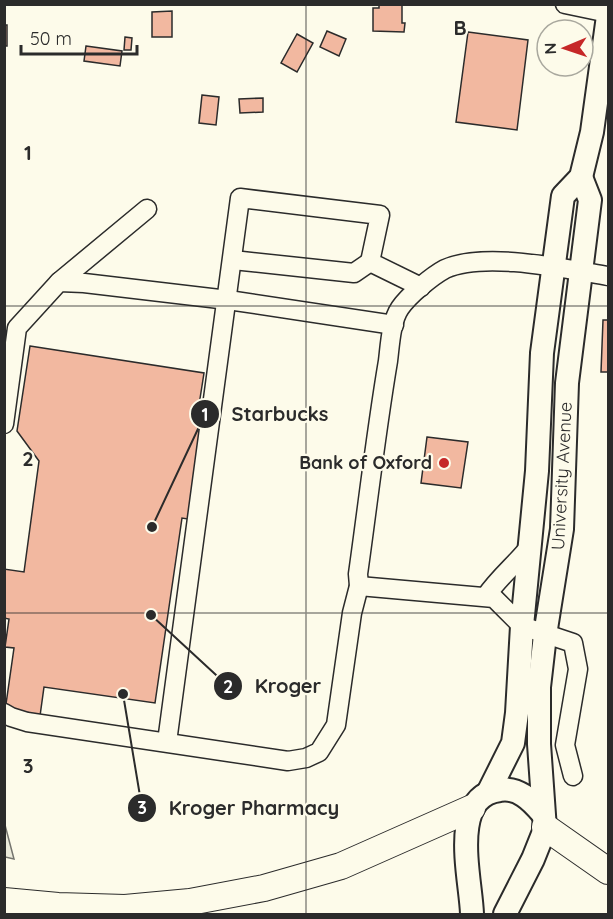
<svg xmlns="http://www.w3.org/2000/svg" width="613" height="919" font-family="Quicksand,sans-serif">
<rect width="100%" height="100%" fill="#fdfbea"/>
<!-- green -->
<path fill="#ecebdb" stroke="#74746e" stroke-width="1.5" d="M4,825h1l9,34 -9,-2z"/>
<!-- building -->
<g fill="#f2b8a0" stroke="#2b2b2b" stroke-width="1.5">
<path d="M379,4h23v19h3l-1,9 -31,-1v-23h6z"/>
<path d="M172,11v26h-20v-25z"/>
<rect x="4" y="25" width="3" height="21"/>
<path d="M327,31l19,8 -7,17 -19,-9z"/>
<path d="M468,32l60,8 -11,90 -61,-8z"/>
<path d="M297,34l16,9 -16,29 -16,-9z"/>
<path d="M125,37l7,1 -1,12h-7z"/>
<path d="M86,46l36,5 -2,15 -36,-5z"/>
<path d="M202,95l17,2 -3,28 -17,-2z"/>
<path d="M263,98v14l-23,1 -1,-14z"/>
<path d="M603,320h5v52h-7z"/>
<path d="M30,346l174,27 -5,32 12,1 -17,114 -12,-2 -27,185 -111,-16 -4,29 -35,-5 9,-63 -9,-1 4,-28 -5,-1v-49l20,3 15,-111 -22,-30z"/>
<path d="M427,437l41,5 -7,46 -40,-5z"/>
</g>
<g fill="none" stroke-linecap="round" stroke-linejoin="round">
<!-- minor casing -->
<g stroke="#2b2b2b" stroke-width="21">
<g id="minor">
<path d="M565,4l43,9"/>
<path d="M233,260l121,13 16,-11"/>
<path d="M59,282l88,-73"/>
<path d="M4,424l13,-96 42,-46 25,1 144,17 166,25"/>
<path d="M359,586l135,12 28,28 51,17 5,26 -13,76 8,31"/>
<path d="M486,596c13,-19 31,-33 45,-51"/>
<path d="M4,713l7,4 16,5 261,39 18,-3 13,-6 17,-27 16,-112 7,-27 -1,-12c10,-71 18,-142 30,-213 2,-16 3,-40 12,-53 9,-13 32,-32 45,-39 40,-18 121,0 163,7"/>
<path d="M167,742l73,-544 140,17 -10,47 51,25"/>
</g>
</g>
<!-- major casing -->
<g stroke="#2b2b2b" stroke-width="26">
<g id="major">
<path d="M489,791l24,-48 4,-30 5,-87 15,-155 5,-118 21,-157 18,-19 11,-45 16,-116"/>
<path d="M472,914c-1,-35 -24,-118 28,-124 18,-3 31,10 42,23"/>
<path d="M505,914l28,-55 12,-30 -6,-85v-57l6,-52 17,-106 5,-146 23,-183 -9,-23"/>
</g>
</g>
<!-- highway casing -->
<g stroke="#2b2b2b" stroke-width="28">
<g id="highway">
<path d="M545,827l63,44"/>
<path d="M4,901l54,5 67,2 65,-6 74,-14 77,-22 131,-58"/>
</g>
</g>
<!-- minor -->
<use href="#minor" stroke="#fdfbea" stroke-width="18"/>
<!-- major -->
<use href="#major" stroke="#fdfbea" stroke-width="22"/>
<!-- highway -->
<use href="#highway" stroke="#fdfbea" stroke-width="26"/>
</g>
<!-- grid -->
<path fill="none" stroke="#2b2b2b" stroke-width="1.5" stroke-opacity="0.55" d="M306,4v910M4,306h604M4,613h604"/>
<!-- markers -->
<circle fill="#c62828" stroke="#fdfbea" stroke-width="2" cx="444" cy="463" r="6"/>
<g text-anchor="middle" stroke-width="4.5" stroke-linejoin="round" paint-order="stroke">
<!-- poi labels -->
<g font-size="18" font-weight="bold" fill="#2b2b2b" stroke="#fdfbea" text-anchor="end">
<text x="432" y="469">Bank of Oxford</text>
</g>
<!-- street labels -->
<g font-size="18" fill="#2b2b2b" stroke="#fdfbea">
<text transform="translate(562 476) rotate(-87)" y="6">University Avenue</text>
</g>
</g>
<g font-size="20" text-anchor="middle" font-weight="bold" fill="#2b2b2b" stroke="#fdfbea" stroke-width="4.5" stroke-linejoin="round" paint-order="stroke">
<text x="460" y="35">B</text>
<text x="28" y="160">1</text>
<text x="28" y="466">2</text>
<text x="28" y="773">3</text>
</g>
<!-- callouts -->
<path fill="none" stroke="#2b2b2b" stroke-width="2" d="M152 527L205 414M151 615L228 686M123 694L142 808"/>
<g fill="#2b2b2b" stroke="#fdfbea" stroke-width="2">
<circle cx="152" cy="527" r="6"/>
<circle cx="151" cy="615" r="6"/>
<circle cx="123" cy="694" r="6"/>
<circle cx="205" cy="414" r="15"/>
<circle cx="228" cy="686" r="15"/>
<circle cx="142" cy="808" r="15"/>
</g>
<g font-size="18" text-anchor="middle" font-weight="bold" fill="#fff">
<text x="205" y="421">1</text>
<text x="228" y="693">2</text>
<text x="142" y="814">3</text>
</g>
<g font-size="20" text-anchor="middle" font-weight="bold" fill="#2b2b2b" stroke="#fdfbea" stroke-width="4.5" stroke-linejoin="round" paint-order="stroke">
<text x="280" y="421">Starbucks</text>
<text x="288" y="693">Kroger</text>
<text x="254" y="815">Kroger Pharmacy</text>
</g>
<!-- border -->
<rect width="613" height="919" fill="none" stroke="#2b2b2b" stroke-width="12"/>
<!-- north arrow -->
<g transform="translate(565 48) rotate(268)"><circle r="28" fill="#fdfbea" stroke="#a9a89e" stroke-width="1.5"/>
<path d="M0-4.5L10 22L0 15L-10 22Z" fill="#c62828"/>
<text y="-9" font-size="16" font-weight="bold" text-anchor="middle" fill="#2b2b2b">N</text>
</g>
<!-- scale -->
<path d="M21 45v9h116v-9" fill="none" stroke="#2b2b2b" stroke-width="3"/>
<text x="30" y="45" font-size="18" fill="#2b2b2b" stroke="#fdfbea" stroke-width="4.5" paint-order="stroke">50 m</text>
</svg>
